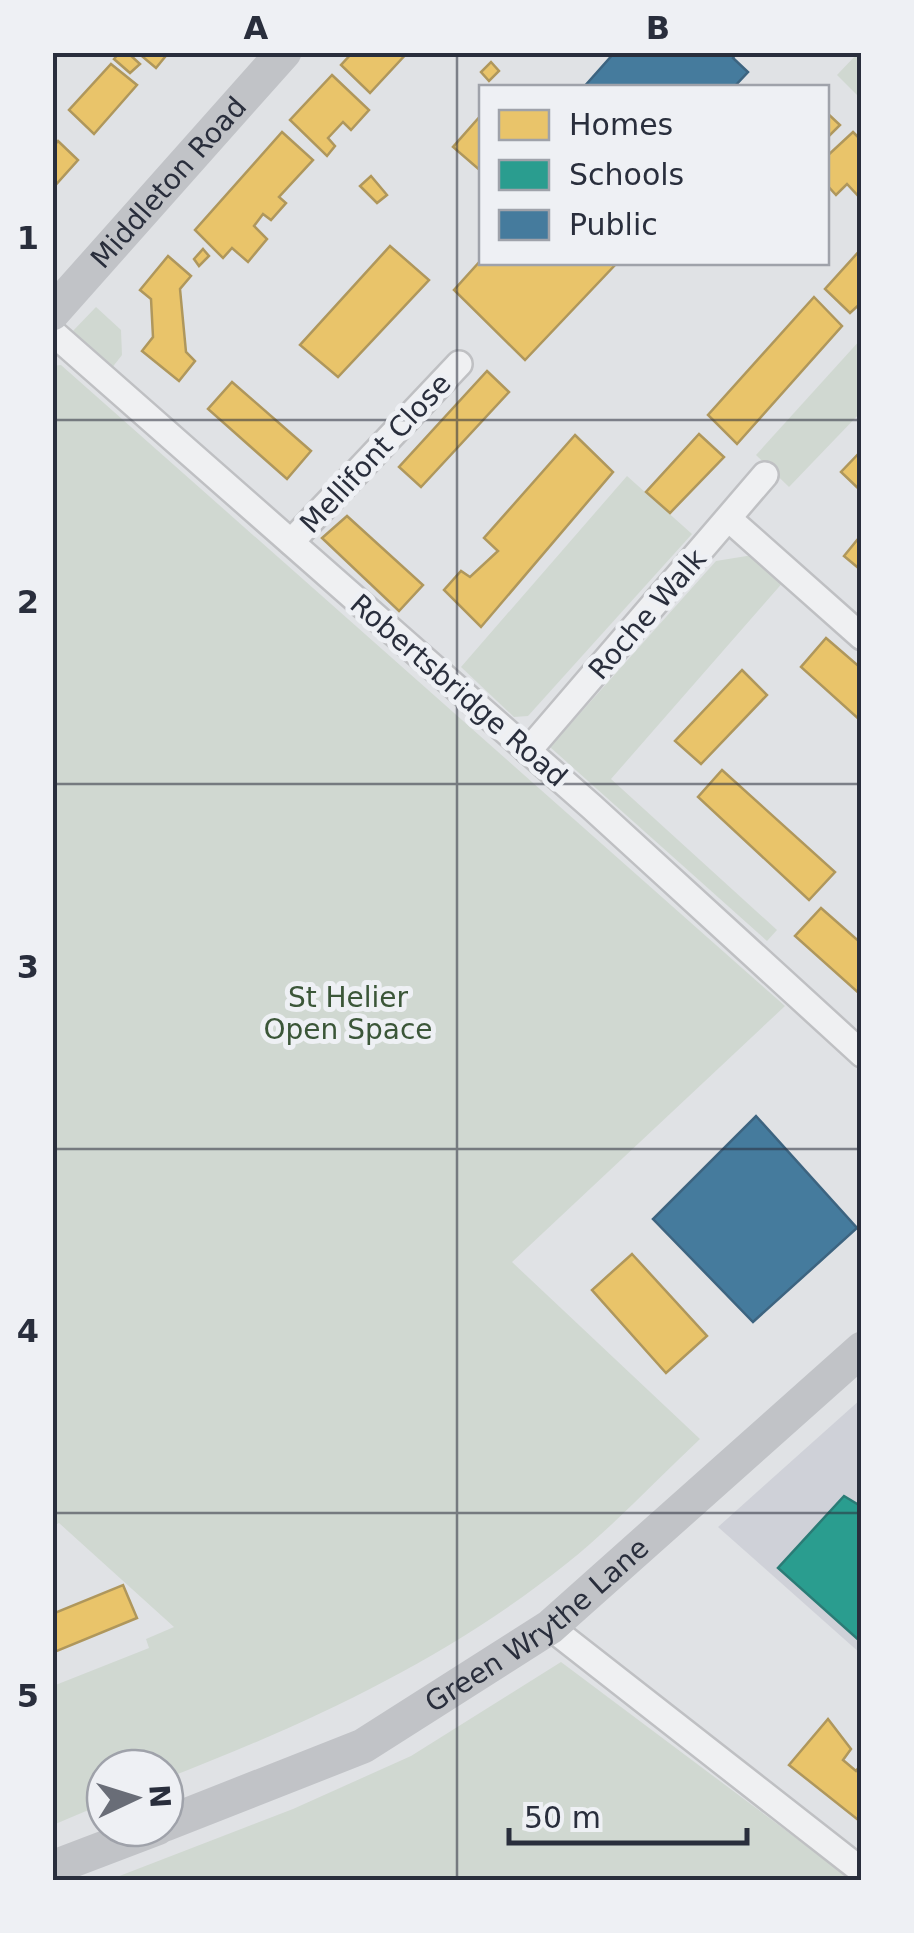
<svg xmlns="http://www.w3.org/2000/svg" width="914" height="1933" font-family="'DejaVu Sans',sans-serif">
<rect width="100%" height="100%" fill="#e0e2e5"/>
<!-- built -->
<path fill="#cfd1d8" d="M861,1399v255l-143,-127z"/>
<!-- green -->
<g fill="#d0d8d1">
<path d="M858,53h3v46l-24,-24z"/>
<path d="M96,307l25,23 1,25 -11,14 -39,-37z"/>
<path d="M861,339v73l-72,75 -33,-32z"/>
<path d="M61,365l724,641 -273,256 188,177c-44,41 -86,87 -134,125 -120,96 -259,160 -401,215v-11h-60v35l-52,22v-139l96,-38 -3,-9 28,-12 -115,-104 -6,3 -1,-1160z"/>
<path d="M627,476l65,58 -164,182 -14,1 -53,-50z"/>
<path d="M759,554l26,26 -174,199 166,151 -10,11 -217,-194 166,-186z"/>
<path d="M561,1662l291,218h-743l184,-71 118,-53z"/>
</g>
<!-- homes -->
<g fill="#e9c46a" stroke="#af975c" stroke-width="2.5">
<path d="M120,52h7l13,12 -10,9 -16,-14z"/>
<path d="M137,52h32l-13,16z"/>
<path d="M353,52h55l-38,41 -29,-28z"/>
<path d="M491,62l8,9 -10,10 -8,-9z"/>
<path d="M111,64l26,21 -43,49 -25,-24z"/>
<path d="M332,75l37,35 -18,20 -8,-8 -15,16 7,8 -8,10 -37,-36z"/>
<path d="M826,112l14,13 -14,14z"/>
<path d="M482,114v58l-29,-25z"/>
<path d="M282,132l31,28 -34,37 7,6 -15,17 -8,-6 -9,12 13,13 -19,23 -16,-14 -9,10 -28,-28z"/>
<path d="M853,132l9,9v59l-15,-16 -11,11 -10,-11v-27z"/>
<path d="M58,141l20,19 -26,29v-41z"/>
<path d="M371,176l16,19 -10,8 -17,-17z"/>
<path d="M390,246l39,34 -91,97 -38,-32z"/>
<path d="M862,248v54l-12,11 -25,-24z"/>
<path d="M203,249l6,7 -10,10 -5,-7z"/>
<path d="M168,256l23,20 -11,13 6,63 9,9 -16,20 -37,-30 11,-14 -2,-38 -11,-9z"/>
<path d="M482,259v3l134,2 -91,96 -71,-70z"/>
<path d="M814,297l28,29 -105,118 -29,-29z"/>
<path d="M487,371l22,21 -88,95 -22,-20z"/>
<path d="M232,382l79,69 -24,28 -79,-70z"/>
<path d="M699,434l25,23 -54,56 -24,-21z"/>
<path d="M575,435l38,37 -132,155 -37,-37 17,-19 9,6 28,-26 -14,-13z"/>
<path d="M862,450v42l-21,-20z"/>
<path d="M347,516l76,69 -24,26 -77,-73z"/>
<path d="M862,534v37l-18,-15z"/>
<path d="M826,638l36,31v53l-61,-55z"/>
<path d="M742,670l25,25 -66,69 -26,-23z"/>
<path d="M722,770l113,102 -26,28 -111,-103z"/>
<path d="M821,908l41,36v52l-67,-60z"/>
<path d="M632,1254l75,82 -41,37 -74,-83z"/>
<path d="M123,1585l14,33 -85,35v-39z"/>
<path d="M828,1719l23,30 -8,11 13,11 6,-8v60l-73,-58z"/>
</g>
<!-- schools -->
<path fill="#2a9d8f" stroke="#2a7c76" stroke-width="2.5" d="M844,1496l18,11v136l-84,-75z"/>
<!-- public -->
<g fill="#457b9d" stroke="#3d6480" stroke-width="2.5">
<path d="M615,52h122l-4,6 15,14 -15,16h-150z"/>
<path d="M756,1116l101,112 -104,94 -100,-103z"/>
</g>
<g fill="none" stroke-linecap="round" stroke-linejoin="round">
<!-- street casing -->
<g stroke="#bfc0c3" stroke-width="30">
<g id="street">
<path d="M52,332l540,475 270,247"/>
<path d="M729,519l133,118"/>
<path d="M291,542l168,-178"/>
<path d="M528,751l237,-276"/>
<path d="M550,1627l312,244"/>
</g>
</g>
<!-- street -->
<use href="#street" stroke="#eff0f2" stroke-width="25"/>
<!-- secondary -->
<g stroke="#c1c3c7" stroke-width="35">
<path id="s1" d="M52,313l232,-261"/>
<path id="s2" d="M165,1824l198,-78 187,-119 312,-278"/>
<path d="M52,1868l105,-40"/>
</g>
</g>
<!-- grid -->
<path fill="none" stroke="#292e3c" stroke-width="2.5" stroke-opacity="0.55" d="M457,52v1828M52,420h810M52,784h810M52,1149h810M52,1513h810"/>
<g text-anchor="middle" stroke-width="10" stroke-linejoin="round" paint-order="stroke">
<!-- street labels -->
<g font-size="28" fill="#292e3c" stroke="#eef0f4">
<text dy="10" stroke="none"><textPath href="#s1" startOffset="175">Middleton Road</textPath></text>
<text transform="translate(375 453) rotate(-47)" y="10">Mellifont Close</text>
<text transform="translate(647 614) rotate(-49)" y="10">Roche Walk</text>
<text transform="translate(459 690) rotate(41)" y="10">Robertsbridge Road</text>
<text dy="10" stroke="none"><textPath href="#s2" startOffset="425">Green Wrythe Lane</textPath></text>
</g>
<!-- park labels -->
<g font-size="28" fill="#3b5638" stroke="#eef0f4">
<text x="348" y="1007">St Helier<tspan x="348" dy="32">Open Space</tspan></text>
</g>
</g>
<!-- border -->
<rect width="914" height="1933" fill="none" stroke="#eef0f4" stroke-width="110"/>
<!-- legend -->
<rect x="479" y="85" width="350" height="180" fill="#eef0f4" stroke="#9fa2aa" stroke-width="2.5"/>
<rect x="499" y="110" width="50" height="30" fill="#e9c46a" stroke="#9fa2aa" stroke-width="2.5"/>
<text x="569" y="135" font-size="30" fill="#292e3c">Homes</text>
<rect x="499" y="160" width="50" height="30" fill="#2a9d8f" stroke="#9fa2aa" stroke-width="2.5"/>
<text x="569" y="185" font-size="30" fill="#292e3c">Schools</text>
<rect x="499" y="210" width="50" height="30" fill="#457b9d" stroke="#9fa2aa" stroke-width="2.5"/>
<text x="569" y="235" font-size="30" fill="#292e3c">Public</text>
<!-- north arrow -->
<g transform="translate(135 1798) rotate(86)"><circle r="48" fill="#eef0f4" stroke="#9fa2aa" stroke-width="2.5"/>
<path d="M0-8L18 38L0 25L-18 38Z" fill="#696d77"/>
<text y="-15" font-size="28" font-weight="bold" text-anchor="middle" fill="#292e3c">N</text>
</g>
<!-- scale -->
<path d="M509 1828v15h238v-15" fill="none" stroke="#292e3c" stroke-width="5"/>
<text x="524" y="1828" font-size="30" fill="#292e3c" stroke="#eef0f4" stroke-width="8" paint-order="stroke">50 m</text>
<rect x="55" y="55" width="804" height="1823" fill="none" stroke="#292e3c" stroke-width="4"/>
<g font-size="32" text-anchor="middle" font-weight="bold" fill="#292e3c">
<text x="256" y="39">A</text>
<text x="658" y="39">B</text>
<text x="28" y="249">1</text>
<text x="28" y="613">2</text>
<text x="28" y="978">3</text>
<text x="28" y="1342">4</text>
<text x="28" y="1707">5</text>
</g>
</svg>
